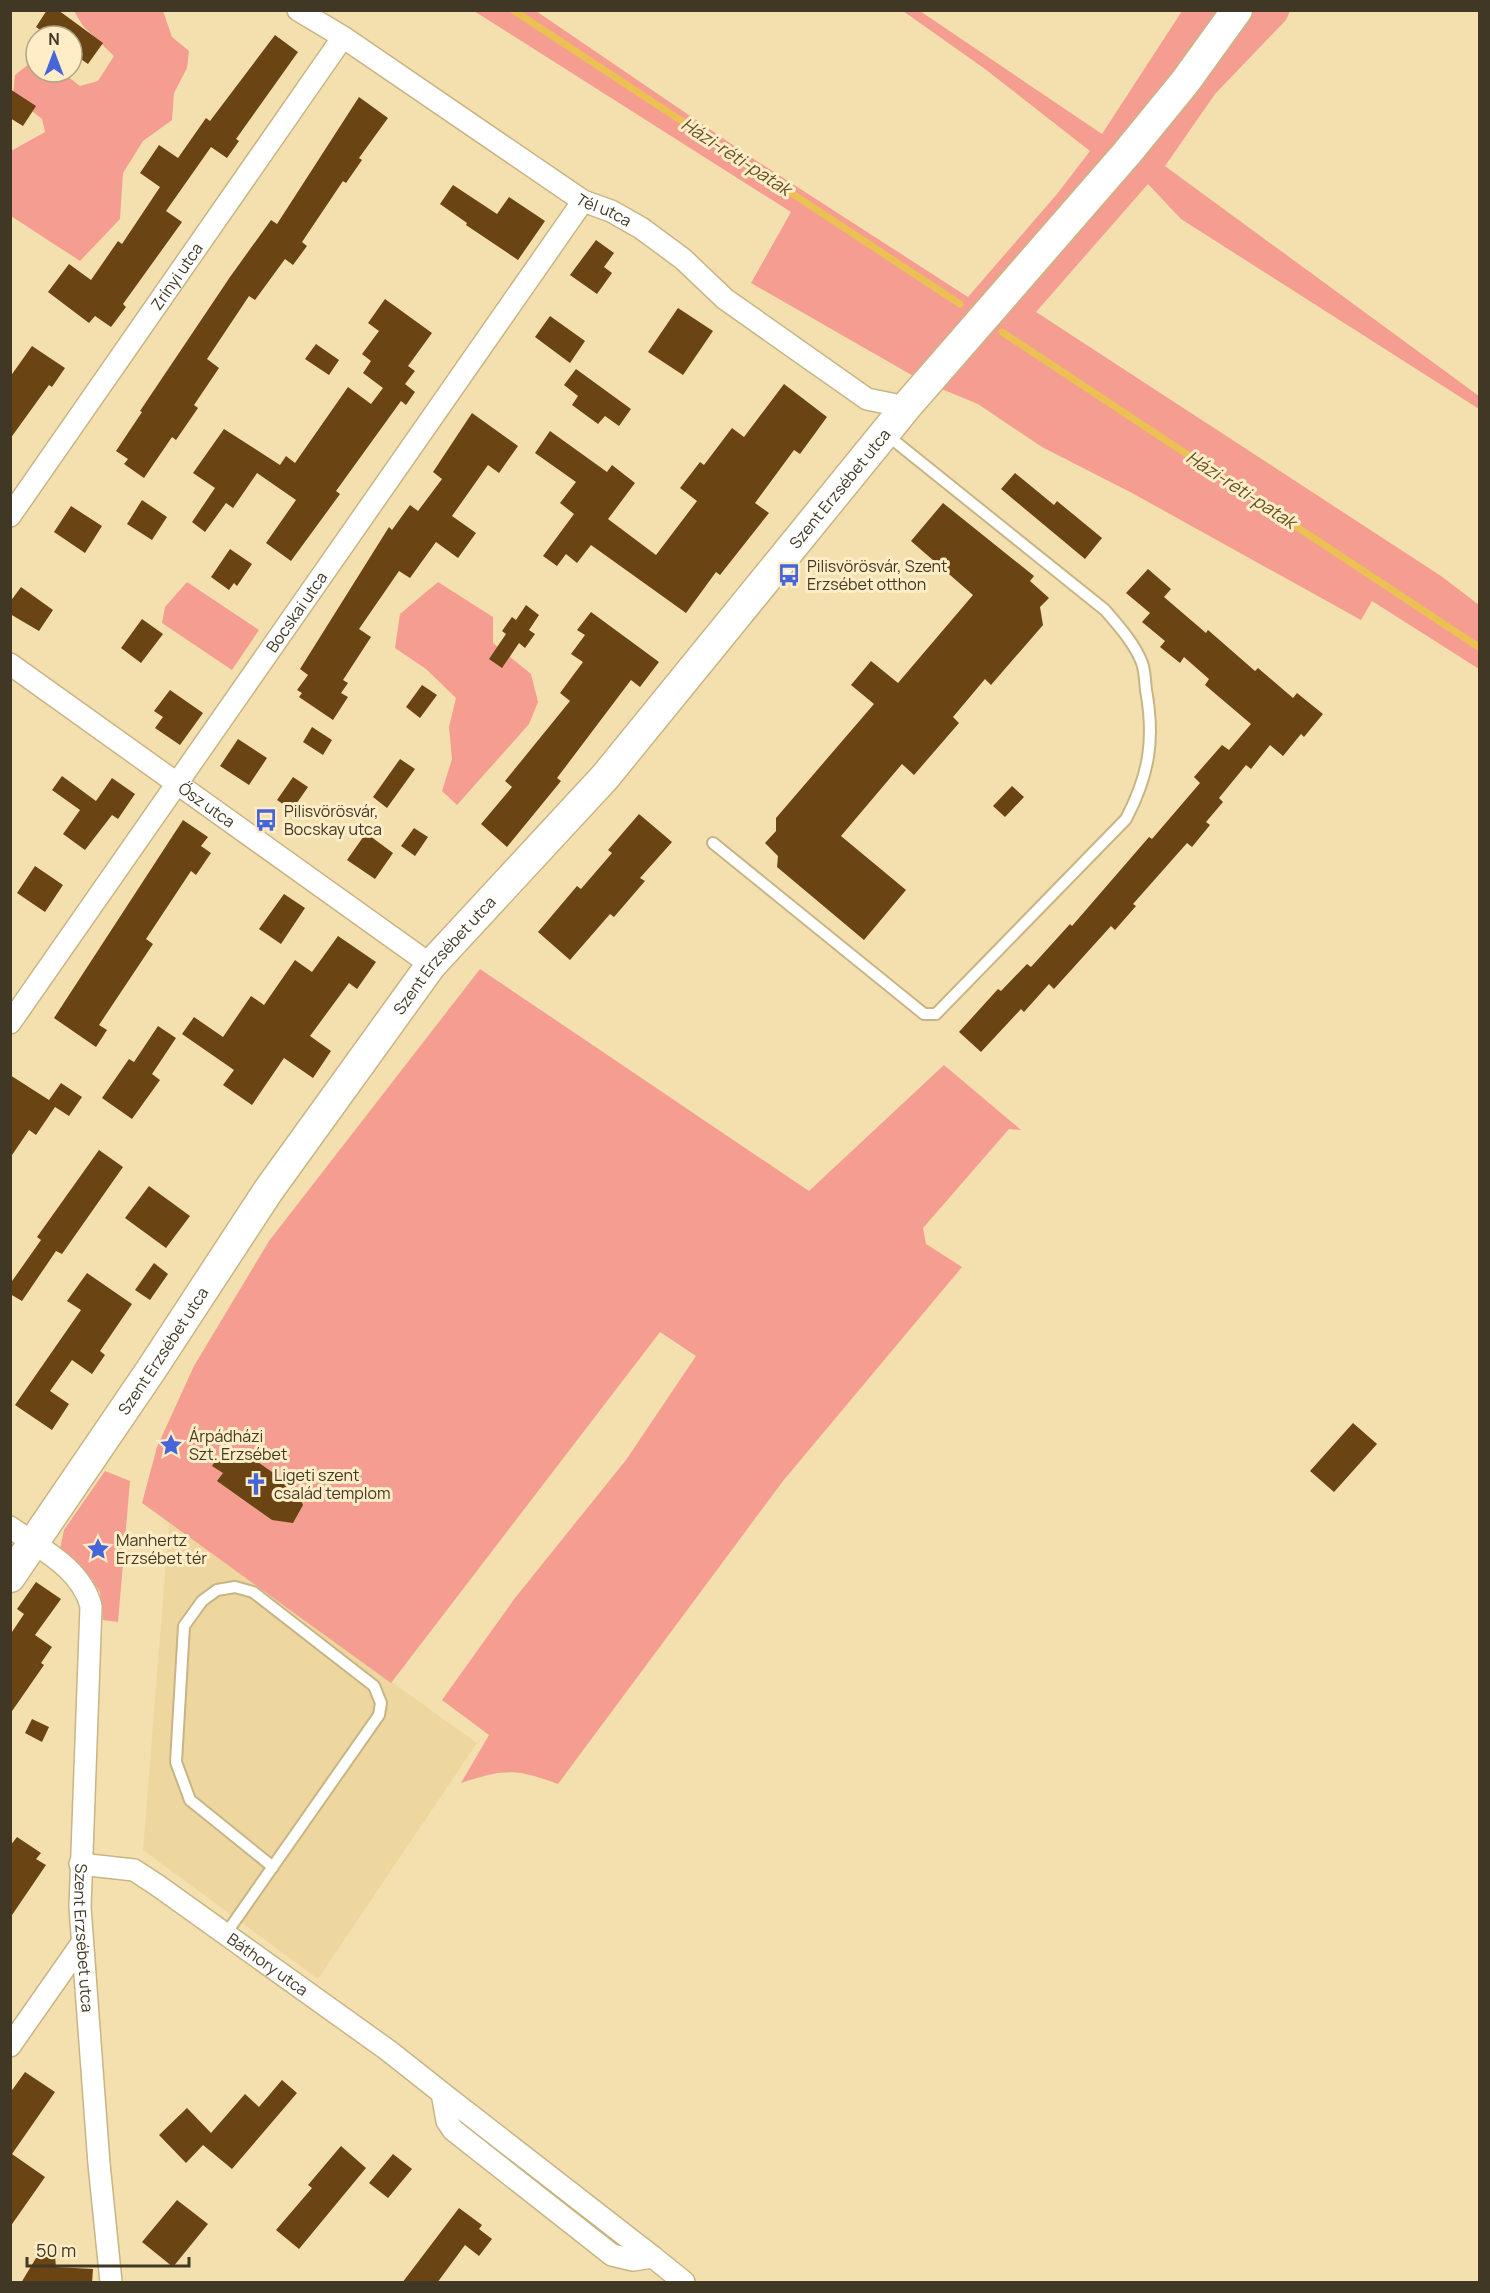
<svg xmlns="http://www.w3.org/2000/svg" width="1490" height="2293" font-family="Manrope,sans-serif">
<rect width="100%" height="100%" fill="#f4e0ae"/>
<!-- built -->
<path fill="#eed79e" d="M169,1523l308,220 -159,236 -175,-129z"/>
<!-- green -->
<g fill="#f59d91">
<path d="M74,11h89l9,26 17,14 -2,17 -13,25 -2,27 -29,21 -20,32 -3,46 -40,42 -69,-45v-65l34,-19 -3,-13 -29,-23 2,-21 14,-11 7,1v7h26l18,14 18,-5 16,-25 -31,-30z"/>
<path d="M474,11h62l213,145 219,141 89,-103 33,-43 -105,-82 -82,-58h17l182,123 80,-123h108l-4,9 -71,74 -50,72 314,230v13l-298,-190 -33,-35 -112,128 405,264 38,29v64l-107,-68 -11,19 -229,-127 -90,-46 -64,-43 -56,-23 -171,-98 40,-71z"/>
<path d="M187,582l72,48 -27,40 -70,-47 3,-16z"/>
<path d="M438,582l55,35v26l38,31 7,28 -9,22 -72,81 -15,-14 10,-32 -3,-32 7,-29 -30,-29 -31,-21 5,-34z"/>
<path d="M480,969l329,222 135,-126 77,65 -12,-1 -86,99 3,16 36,23 -179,214 -225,303c-43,-16 -54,-15 -97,-1l28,-48 -47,-35 73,-102 111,-138 70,-104 -36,-24 -269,351 -249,-180 15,-56 37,-81 75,-125z"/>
<path d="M105,1471l25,10 -12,141 -15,-2 -3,-28 -10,-14 -30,-29 4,-19z"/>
</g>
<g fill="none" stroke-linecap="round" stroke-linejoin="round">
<!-- stream -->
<g stroke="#ebc153" stroke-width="7">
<path d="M513,10l447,294"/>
<path d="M1002,332l478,316"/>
</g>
</g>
<!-- building -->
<g fill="#6a4413">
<path d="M47,10h11l45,33 -15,21 -16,-11v-17h-23l-13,-9z"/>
<path d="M275,35l23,17 -62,87 3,2 -12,17 -16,-11 -45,64 16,11 -59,82 3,3 -15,20 -16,-11 -6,7 -41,-31 21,-28 22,16 27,-39 4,3 38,-57 -20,-14 19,-28 19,13 28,-40 4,3z"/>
<path d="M10,89l26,17 -13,20 -13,-8z"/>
<path d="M359,97l29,21 -29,40 3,2 -16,23 -3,-2 -41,61 5,4 -14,19 -8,-6 -30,41 -6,-4 -42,63 12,9 -25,37 4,3 -22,32 -4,-3 -28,41 -20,-14 4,-5 -12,-8 26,-39 -2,-1 90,-134 41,-57 6,4z"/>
<path d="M453,185l44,29 12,-17 36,24 -27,39 -52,-35 1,-2 -27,-19z"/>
<path d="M596,240l18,13 -10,14 8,6 -15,21 -27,-19z"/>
<path d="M385,299l47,34 -24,33 7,5 -10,13 10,8 -9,13 -5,-4 -65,90 4,3 -49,67 -25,-18 30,-43 -39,-27 -24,35 -7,-5 -21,29 -13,-10 23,-34 -22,-15 31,-44 56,36 6,-9 9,7 53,-76 23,17 12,-16 -20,-15 8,-12 -9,-7 17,-23 -11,-8z"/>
<path d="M678,308l35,23 -30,44 -35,-23z"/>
<path d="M550,316l35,25 -15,22 -35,-26z"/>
<path d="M316,344l23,16 -10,15 -24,-16z"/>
<path d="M32,346l33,22 -13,19 -3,-2 -39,54v-62z"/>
<path d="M576,369l55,40 -12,17 -14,-10 -7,8 -26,-19 6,-9 -14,-11z"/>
<path d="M784,384l43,33 -27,37 -6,-4 -39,53 14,10 -49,62 -4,-3 -30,41 -95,-68 -14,18 -11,-9 -9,12 -14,-10 31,-42 -14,-11 16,-21 -41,-29 15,-22 57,41 5,-7 23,18 -27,36 48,36 41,-54 -17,-13 20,-26 4,3 28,-37 12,9z"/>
<path d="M472,413l46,33 -19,27 -11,-8 -36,51 24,17 -18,25 -22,-16 -26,36 -11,-7 -40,58 12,8 -28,43 5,3 -7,10 7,4 -15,23 -34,-23 3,-4 -5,-3 11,-15 -8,-6 89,-142 3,3 18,-25 8,6 24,-32 -9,-7z"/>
<path d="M1015,473l39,32 3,-4 45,37 -17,21 -84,-70z"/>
<path d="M142,500l25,17 -15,23 -25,-16z"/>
<path d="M943,503l91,73 -4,5 19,17 -9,9 3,18 -52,60 -6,-6 -32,38 6,6 -45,52 -12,-11 -61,72 65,54 -42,50 -87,-73 1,-11 -13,-13 11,-12v-13l98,-114 -23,-19 20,-24 27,22 75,-88 -62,-54z"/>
<path d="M71,506l31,20 -17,27 -31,-21z"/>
<path d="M230,549l22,15 -15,22 -3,-3 -5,7 -18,-13z"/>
<path d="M1148,569l23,20 -7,8 42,36 2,-3 47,41 3,-3 35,30 4,-5 26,21 -19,23 -3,-3 -18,22 -13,-11 -19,24 -5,-4 -27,33 4,4 -17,20 4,3 -18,22 -5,-4 -54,61 3,2 -21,24 -4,-4 -57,63 -5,-5 -25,28 -3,-3 -40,43 -22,-20 39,-43 3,2 26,-27 4,3 39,-43 2,2 77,-89 3,2 48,-56 -6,-6 28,-32 7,5 22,-26 -46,-39 4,-6 -25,-22 -4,6 -20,-16 5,-6 -23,-19 8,-9 -24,-20z"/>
<path d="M21,587l32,23 -14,21 -29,-17v-12z"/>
<path d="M526,605l13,10 -10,15 6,4 -10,14 -6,-5 -17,25 -13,-9 17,-25 -4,-3 10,-14 4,3z"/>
<path d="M591,612l68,50 -19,25 -9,-7 -74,98 4,3 -54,66 -26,-23 31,-37 -7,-6 65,-80 -10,-8 23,-31 -12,-8 14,-19 -8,-5z"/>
<path d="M142,619l21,15 -22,29 -20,-15z"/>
<path d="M422,685l15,10 -17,23 -14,-11z"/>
<path d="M170,690l33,23 -23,32 -25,-17 8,-11 -9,-6z"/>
<path d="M312,727l20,13 -9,15 -20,-13z"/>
<path d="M238,739l29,19 -18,27 -29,-19z"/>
<path d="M400,759l15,10 -28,39 -14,-11z"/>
<path d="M62,776l34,25 16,-23 23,16 -17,25 -6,-4 -27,35 -22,-16 17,-24 -28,-20z"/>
<path d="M293,777l15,10 -16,23 -15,-10z"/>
<path d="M1012,786l12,11 -19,20 -12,-11z"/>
<path d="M639,814l33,28 -32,36 5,3 -31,36 -4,-3 -40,46 -32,-28 39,-46 4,3 31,-36 -4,-3z"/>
<path d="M183,820l25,17 -7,9 10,7 -15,22 -5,-4 -45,68 7,5 -54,81 8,5 -11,17 -42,-29z"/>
<path d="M414,828l14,9 -13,19 -14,-10z"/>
<path d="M366,833l27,20 -18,26 -28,-19z"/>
<path d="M35,866l28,19 -18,27 -28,-19z"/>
<path d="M284,894l21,14 -24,36 -22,-15z"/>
<path d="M338,936l38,26 -19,27 -8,-6 -39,53 21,15 -18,27 -29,-20 -32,47 -29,-20 11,-15 -52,-36 12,-17 29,20 28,-41 13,9 31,-45 17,12z"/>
<path d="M158,1026l18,12 -24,36 8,6 -28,39 -30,-21 27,-39 5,3z"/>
<path d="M10,1075l39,25 12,-17 21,14 -13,19 -14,-9 -19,28 -7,-5 -19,28z"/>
<path d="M99,1150l24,17 -61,87 -6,-3 -34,50 -12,-7v-10l31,-44 -4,-3z"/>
<path d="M149,1186l41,30 -24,32 -41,-30z"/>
<path d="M154,1263l14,11 -18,26 -15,-10z"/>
<path d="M87,1273l45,31 -32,47 5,4 -13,19 -20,-14 -22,31 19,13 -17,26 -37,-25 66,-95 -14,-9z"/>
<path d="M1353,1423l24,21 -43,48 -24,-21z"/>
<path d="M239,1449l56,39 8,17 -10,18 -21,-3 -55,-39 6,-8 -11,-7 11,-16 11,8z"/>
<path d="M36,1582l25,17 -26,36 17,12 -11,16 3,2 -34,49v-79l14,-21 -7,-5z"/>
<path d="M32,1719l17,8 -7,15 -17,-9z"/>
<path d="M17,1837l24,16 -5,6 10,6 -36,53v-72z"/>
<path d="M25,2072l30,20 -43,62 33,23 -35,50v-134z"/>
<path d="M282,2080l15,13 -65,76 -29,-24 -17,18 -27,-28 28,-27 24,25 34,-39 14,13z"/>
<path d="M341,2146l25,22 -67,81 -23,-19 36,-42 -4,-3z"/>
<path d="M393,2154l19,15 -24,29 -19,-15z"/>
<path d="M177,2200l31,24 -35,43 -31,-25z"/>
<path d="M459,2208l23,17 -3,4 13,10 -13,17 -14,-11 -28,38h-35z"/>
<path d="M55,2256l1,11 37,2 -1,14h-71l15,-25z"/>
</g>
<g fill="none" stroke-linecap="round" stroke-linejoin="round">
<!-- lane casing -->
<g stroke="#c8b585" stroke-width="14">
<g id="lane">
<path d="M713,843l211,171h12l190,-195c23,-44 29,-79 20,-129 -1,-8 -1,-19 -4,-27 -7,-19 -24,-38 -37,-53l-218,-175"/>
<path d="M225,1935l154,-220 2,-12 -7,-17 -121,-94 -18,-5 -18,3 -15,11 -18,25 -8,136 14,38 83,67"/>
</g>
</g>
<!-- street casing -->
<g stroke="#c8b585" stroke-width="24">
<g id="street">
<path id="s1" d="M298,10l45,27 240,164 28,10 30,17 42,31 42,40 142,100 39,8"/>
<path id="s2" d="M10,516l333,-479"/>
<path id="s3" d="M10,664l421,301"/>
<path id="s4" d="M10,1023l573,-822"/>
<path id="s5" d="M10,1527c31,22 71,41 81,79l-11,301 19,257 12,118"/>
<path id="s6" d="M80,1864l54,6 23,15 232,166 53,42 5,28 6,9 159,125 21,5 20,-3 31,25"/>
<path d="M10,2046l72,-103"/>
<path d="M442,2093l211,164"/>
</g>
</g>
<!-- secondary casing -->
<g stroke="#c8b585" stroke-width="33">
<g id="secondary">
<path id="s7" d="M10,1577l141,-207 117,-179 163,-226 174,-188 301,-370 221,-254 58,-71 52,-72"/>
</g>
</g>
<!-- lane -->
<use href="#lane" stroke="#fff" stroke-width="10"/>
<!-- street -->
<use href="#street" stroke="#fff" stroke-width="21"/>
<!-- secondary -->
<use href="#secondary" stroke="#fff" stroke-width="30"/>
</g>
<!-- icons -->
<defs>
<g id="bus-bare" transform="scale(1.8)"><path d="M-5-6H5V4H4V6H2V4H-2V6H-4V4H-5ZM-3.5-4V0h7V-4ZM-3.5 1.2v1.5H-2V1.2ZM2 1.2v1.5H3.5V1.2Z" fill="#4565d8" stroke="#feedc6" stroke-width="2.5" paint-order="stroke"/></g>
<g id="sight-bare" transform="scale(1.8)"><path d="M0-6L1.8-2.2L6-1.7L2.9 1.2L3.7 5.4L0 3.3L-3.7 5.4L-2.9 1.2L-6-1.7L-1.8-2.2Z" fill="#4565d8" stroke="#feedc6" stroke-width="2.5" paint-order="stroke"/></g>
<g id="church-bare" transform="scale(1.8)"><path d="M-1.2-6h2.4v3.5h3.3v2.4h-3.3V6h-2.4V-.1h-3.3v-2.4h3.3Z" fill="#4565d8" stroke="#feedc6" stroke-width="2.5" paint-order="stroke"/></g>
</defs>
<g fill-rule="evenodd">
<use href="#bus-bare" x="789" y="575"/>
<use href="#bus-bare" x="266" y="820"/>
<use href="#sight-bare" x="171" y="1445"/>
<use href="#church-bare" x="256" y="1484"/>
<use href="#sight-bare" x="98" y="1549"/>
</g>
<g text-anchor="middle" stroke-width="6" stroke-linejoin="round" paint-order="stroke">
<!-- street labels -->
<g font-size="16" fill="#403824" stroke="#feedc6">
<text dy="6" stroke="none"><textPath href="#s1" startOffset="366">Tél utca</textPath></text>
<text dy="6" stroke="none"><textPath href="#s2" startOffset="292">Zrínyi utca</textPath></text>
<text dy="6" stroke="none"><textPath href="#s7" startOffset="1371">Szent Erzsébet utca</textPath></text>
<text dy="6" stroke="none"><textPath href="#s4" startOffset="501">Bocskai utca</textPath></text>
<text dy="6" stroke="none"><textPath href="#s3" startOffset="242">Ősz utca</textPath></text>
<text dy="6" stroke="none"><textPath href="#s7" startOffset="759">Szent Erzsébet utca</textPath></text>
<text dy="6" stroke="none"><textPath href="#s7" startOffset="273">Szent Erzsébet utca</textPath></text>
<text dy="6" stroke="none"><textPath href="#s5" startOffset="448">Szent Erzsébet utca</textPath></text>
<text dy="6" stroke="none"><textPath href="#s6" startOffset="218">Báthory utca</textPath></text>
</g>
<!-- poi labels -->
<g font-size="16" fill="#403824" stroke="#feedc6" text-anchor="start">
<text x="807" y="572">Pilisvörösvár, Szent<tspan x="807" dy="18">Erzsébet otthon</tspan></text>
<text x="284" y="817">Pilisvörösvár,<tspan x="284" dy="18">Bocskay utca</tspan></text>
<text x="189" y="1442">Árpádházi<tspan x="189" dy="18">Szt. Erzsébet</tspan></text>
<text x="274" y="1481">Ligeti szent<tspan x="274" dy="18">család templom</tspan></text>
<text x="116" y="1546">Manhertz<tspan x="116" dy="18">Erzsébet tér</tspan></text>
</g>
<!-- water labels -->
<g font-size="18" font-style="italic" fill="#645226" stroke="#feedc6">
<text transform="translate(736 157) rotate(33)" y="6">Házi-réti-patak</text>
<text transform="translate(1241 490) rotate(33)" y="6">Házi-réti-patak</text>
</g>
</g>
<!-- border -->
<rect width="1490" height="2293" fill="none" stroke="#403824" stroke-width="24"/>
<!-- north arrow -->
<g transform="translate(54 54)"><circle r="28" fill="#feedc6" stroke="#b2a585" stroke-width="1.5"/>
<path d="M0-4.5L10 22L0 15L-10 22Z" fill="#4565d8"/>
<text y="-9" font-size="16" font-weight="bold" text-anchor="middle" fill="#403824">N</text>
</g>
<!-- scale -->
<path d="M27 2257v9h162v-9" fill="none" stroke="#403824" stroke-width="3"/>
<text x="36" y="2257" font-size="18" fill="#403824" stroke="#feedc6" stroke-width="4.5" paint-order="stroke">50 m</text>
</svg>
